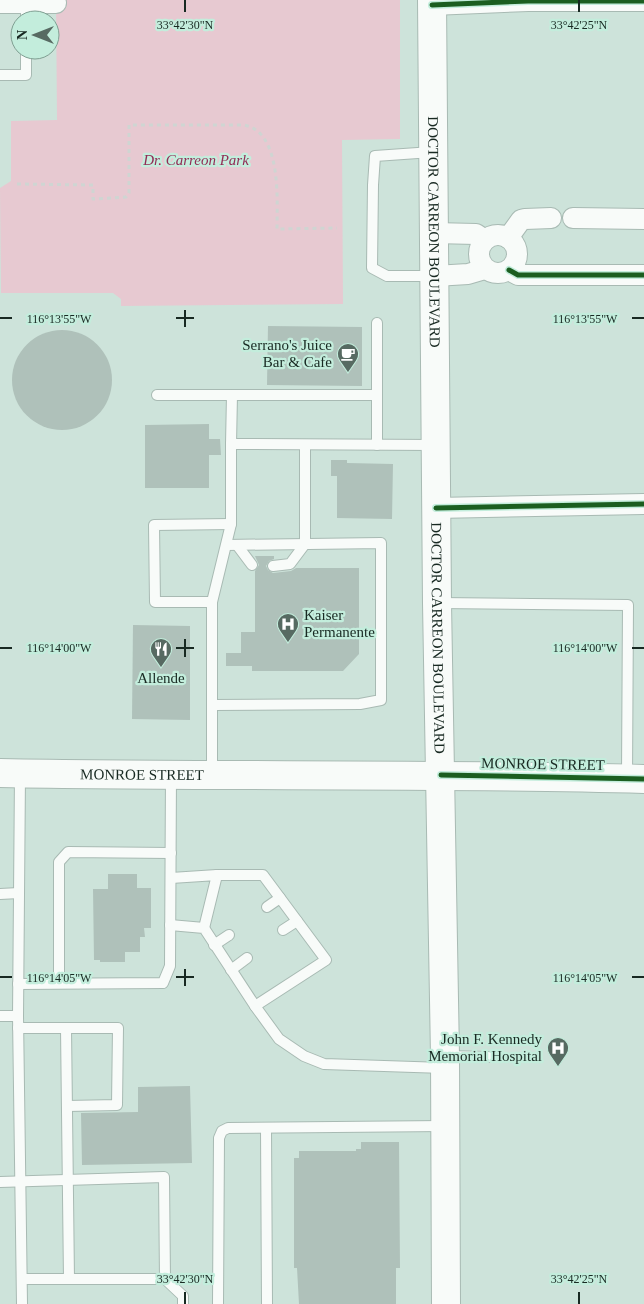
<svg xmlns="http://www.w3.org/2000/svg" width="644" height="1304" font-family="'Times New Roman',serif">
<rect width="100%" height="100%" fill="#cde3da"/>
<!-- green -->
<path fill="#e7c9d1" d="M56,0h344v139l-58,1 1,164 -222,2v-7l-8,-6h-112l-1,-105 11,-7v-60l46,-1z"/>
<!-- building -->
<g fill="#afc1ba">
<path d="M268,326l94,1v59l-95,-1z"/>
<circle cx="62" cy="380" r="50"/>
<path d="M209,424v15h11l1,16h-12v33h-64v-63z"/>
<path d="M331,460h16v3l46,1 -1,55 -55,-1v-42h-6z"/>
<path d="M255,556h19v3l-5,2 -3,5 2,4 5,3 18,-2 5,-3h63v86l-16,17h-91v-5h-26v-13h15v-21h14v-61l4,-6z"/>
<path d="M133,625l57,1v94l-58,-1z"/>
<path d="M108,874h29v14h14v40h-7l1,9h-5v15h-15v10h-25v-2h-6l-1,-71h15z"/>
<path d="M190,1086l2,77 -110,2 -1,-52 57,-1v-25z"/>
<path d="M361,1142h38l1,126h-4v36h-97l-2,-36h-3v-110h5v-7h57v-2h5z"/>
</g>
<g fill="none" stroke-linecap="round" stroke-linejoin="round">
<!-- service casing -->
<g stroke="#a8bab3" stroke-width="12">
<g id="service">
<path d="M26,20v-17"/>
<path d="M0,75h26v-25"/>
<path d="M432,152l-57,4 -2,29 -1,83 15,8h46"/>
<path d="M157,395h75l-1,49"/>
<path d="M232,395h145v-72"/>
<path d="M377,395v50"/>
<path d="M237,545l15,20"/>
<path d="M273,566l17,-2 15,-20v-99"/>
<path d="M212,602h-57l-1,-77 77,-1"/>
<path d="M439,603l189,2 -1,172"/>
<path d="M213,705l147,-1 21,-4v-157l-154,2"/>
<path d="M20,774l-2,242 4,288"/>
<path d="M212,775v-173l19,-78v-80l204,1"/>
<path d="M217,875h46l63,85 -71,46"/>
<path d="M171,878l46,-3 -13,53"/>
<path d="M0,894l19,-1"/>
<path d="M267,907l13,-9"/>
<path d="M170,925l34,3 51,78 24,33 25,17 20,8 120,4"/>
<path d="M283,930l14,-9"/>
<path d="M214,945l15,-10"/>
<path d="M231,970l16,-12"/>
<path d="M59,983v-121l9,-10 103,1"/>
<path d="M18,984l145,-1 7,-17 1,-191"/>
<path d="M0,1016h18"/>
<path d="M18,1028h48l3,251"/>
<path d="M66,1028h52l-1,77 -50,1"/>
<path d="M445,1056l44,1"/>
<path d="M266,1128l1,176"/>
<path d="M0,1182l164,-5 1,102"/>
<path d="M22,1279h143l18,17v8"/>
<path d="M218,1304l1,-166 3,-7 6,-3 216,-2"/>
</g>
</g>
<!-- minor casing -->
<g stroke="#a8bab3" stroke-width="22">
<g id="minor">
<path d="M0,3h56"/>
<path d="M432,5l96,-4h116"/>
<path d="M573,218l71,1"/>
<path d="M434,233l42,1 9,6"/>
<circle cx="498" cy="254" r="19"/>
<path d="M508,238l13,-18 4,-1 26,-1"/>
<path d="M509,270l9,5h126"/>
<path d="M435,276l33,-2 17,-5"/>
<path d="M436,508l208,-4"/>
</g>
</g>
<!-- secondary casing -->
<g stroke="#a8bab3" stroke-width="30">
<g id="secondary">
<path id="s1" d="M432,0l5,603 8,453 1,248"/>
<path id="s2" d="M0,773c215,4 429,0 644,6"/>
</g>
</g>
<!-- path -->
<path stroke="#cfd5d2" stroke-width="3" stroke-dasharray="4 4" stroke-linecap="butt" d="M17,184l76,1v14l33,-2 3,-4v-68h115c38,7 33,75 33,104l60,-1"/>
<!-- service -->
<use href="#service" stroke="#f8fbf9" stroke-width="10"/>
<!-- minor -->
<use href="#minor" stroke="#f8fbf9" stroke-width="20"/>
<!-- secondary -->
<use href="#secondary" stroke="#f8fbf9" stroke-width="28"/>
<!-- cycleway casing -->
<g stroke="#c3eddc" stroke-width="8">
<g id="cycleway">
<path d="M432,5l96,-4h116"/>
<path d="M509,270l9,5h126"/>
<path d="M436,508l208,-4"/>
<path d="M441,775l203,4"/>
</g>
</g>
<!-- cycleway -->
<use href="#cycleway" stroke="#1b5e20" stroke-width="5"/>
</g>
<!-- ticks -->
<path fill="none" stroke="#182922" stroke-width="2" d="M185,0v12M579,0v12M185,310v17M0,318h12M176,318h18M632,318h12M185,639v18M0,648h12M176,648h18M632,648h12M185,969v17M0,977h12M176,977h18M632,977h12M185,1292v12M579,1292v12"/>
<!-- icons -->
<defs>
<g id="cafe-pin" transform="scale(1.125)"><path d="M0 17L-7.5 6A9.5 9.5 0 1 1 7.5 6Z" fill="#576a62" stroke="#c3eddc"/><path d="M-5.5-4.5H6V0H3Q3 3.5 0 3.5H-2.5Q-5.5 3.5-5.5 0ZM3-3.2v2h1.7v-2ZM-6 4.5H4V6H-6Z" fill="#fff"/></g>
<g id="hospital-pin" transform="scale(1.125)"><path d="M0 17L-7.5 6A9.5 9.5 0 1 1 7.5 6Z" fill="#576a62" stroke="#c3eddc"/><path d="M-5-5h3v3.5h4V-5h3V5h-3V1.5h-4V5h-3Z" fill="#fff"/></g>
<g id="restaurant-pin" transform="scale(1.125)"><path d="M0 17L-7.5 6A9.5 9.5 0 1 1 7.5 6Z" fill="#576a62" stroke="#c3eddc"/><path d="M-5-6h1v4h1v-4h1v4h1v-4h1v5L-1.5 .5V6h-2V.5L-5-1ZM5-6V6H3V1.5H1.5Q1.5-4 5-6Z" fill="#fff"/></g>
</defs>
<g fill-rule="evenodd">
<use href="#cafe-pin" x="348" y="354"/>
<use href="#hospital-pin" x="288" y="624"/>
<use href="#restaurant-pin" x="161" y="649"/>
<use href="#hospital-pin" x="558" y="1048"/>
</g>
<g text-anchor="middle" stroke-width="4.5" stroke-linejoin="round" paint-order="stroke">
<!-- park labels -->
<g font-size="15" font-style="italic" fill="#912c55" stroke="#c3eddc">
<text x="196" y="165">Dr. Carreon Park</text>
</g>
<!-- street labels -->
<g font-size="15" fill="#182922" stroke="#c3eddc">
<text dy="5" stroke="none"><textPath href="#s1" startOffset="232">DOCTOR CARREON BOULEVARD</textPath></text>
<text dy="5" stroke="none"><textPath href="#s1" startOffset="638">DOCTOR CARREON BOULEVARD</textPath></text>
<text transform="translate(543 764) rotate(1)" y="5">MONROE STREET</text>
<text dy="5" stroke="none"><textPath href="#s2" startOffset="142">MONROE STREET</textPath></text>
</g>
<!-- poi labels -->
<g font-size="15" fill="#182922" stroke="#c3eddc" text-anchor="end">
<text x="332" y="350">Serrano's Juice<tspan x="332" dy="17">Bar &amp; Cafe</tspan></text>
<text x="304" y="620" text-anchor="start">Kaiser<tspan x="304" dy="17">Permanente</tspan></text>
<text x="161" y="683" text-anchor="middle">Allende</text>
<text x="542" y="1044">John F. Kennedy<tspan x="542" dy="17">Memorial Hospital</tspan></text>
</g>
</g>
<g font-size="12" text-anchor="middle" fill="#182922" stroke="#c3eddc" stroke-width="4.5" stroke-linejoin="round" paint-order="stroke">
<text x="185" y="29">33°42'30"N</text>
<text x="579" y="29">33°42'25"N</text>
<text x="585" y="323">116°13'55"W</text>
<text x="59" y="323">116°13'55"W</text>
<text x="59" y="652">116°14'00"W</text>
<text x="585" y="652">116°14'00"W</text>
<text x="59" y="982">116°14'05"W</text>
<text x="585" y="982">116°14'05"W</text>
<text x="185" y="1283">33°42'30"N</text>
<text x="579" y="1283">33°42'25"N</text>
</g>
<!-- north arrow -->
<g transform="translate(35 35) rotate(270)"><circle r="24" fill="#c3eddc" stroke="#7f9f92"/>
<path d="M0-4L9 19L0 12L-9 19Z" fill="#576a62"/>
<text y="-8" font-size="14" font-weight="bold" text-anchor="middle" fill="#182922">N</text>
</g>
</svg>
